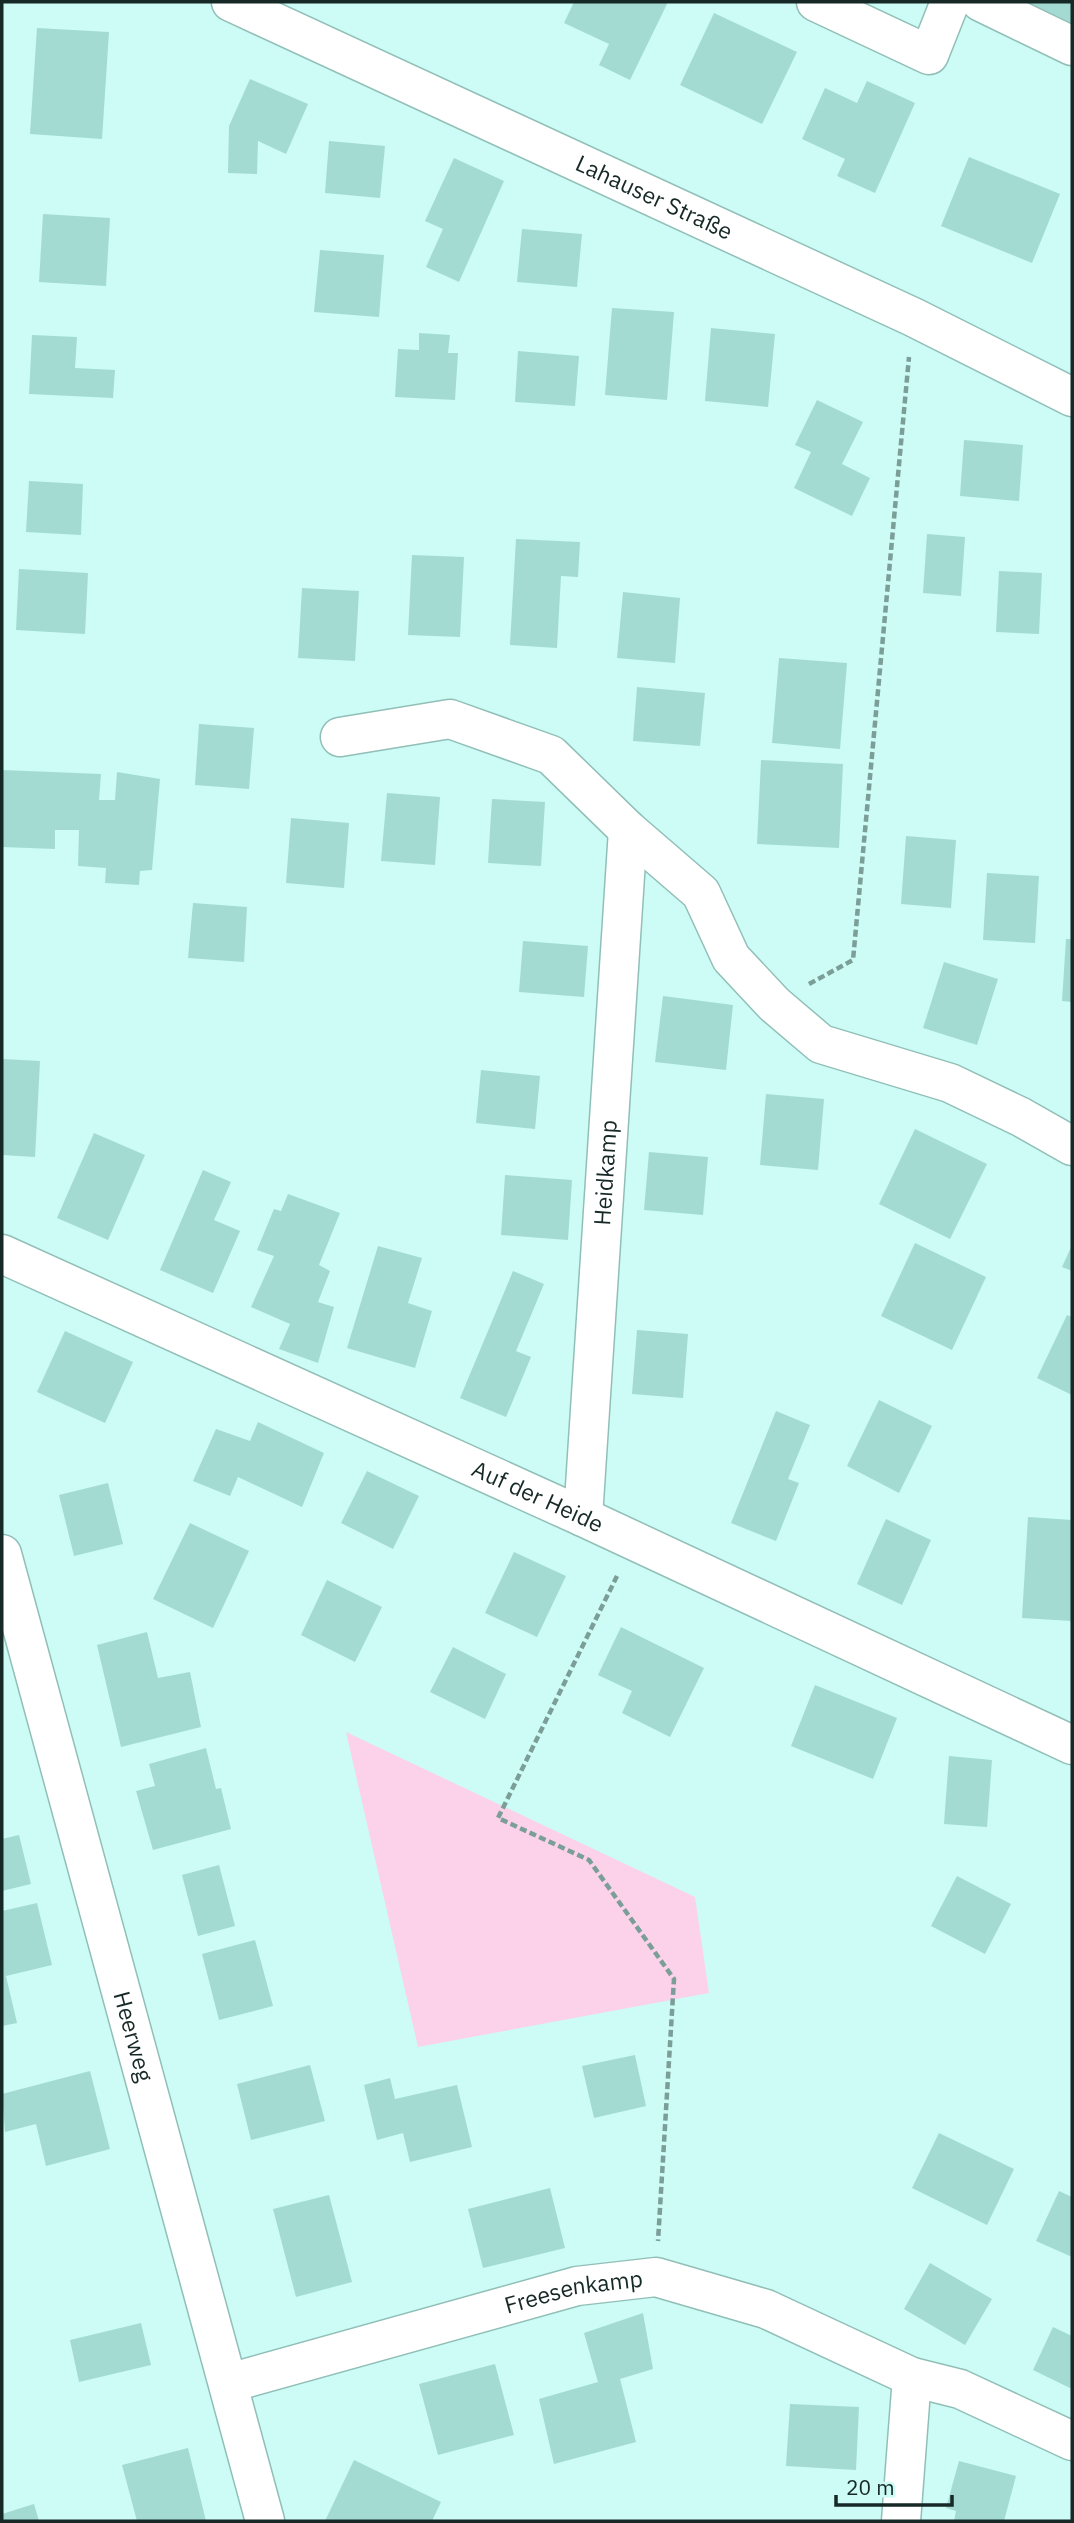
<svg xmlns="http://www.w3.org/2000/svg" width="1074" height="2523" font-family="'IBM Plex Sans',sans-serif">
<rect width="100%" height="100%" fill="#ccfcf5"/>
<!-- green -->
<path fill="#fbd2ea" d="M346,1732l349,165 14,96 -291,54z"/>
<!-- building -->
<g fill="#a3dbd3">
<path d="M574,2h94l-38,78 -31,-15 10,-21 -45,-21z"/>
<path d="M1023,2h49v35z"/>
<path d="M714,13l83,39 -35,72 -82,-39z"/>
<path d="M37,28l72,4 -7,107 -72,-5z"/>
<path d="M250,79l58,25 -22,50 -28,-13 -1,33 -29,-1 1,-47z"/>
<path d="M867,81l48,22 -40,90 -38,-17 8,-17 -43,-20 23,-51 32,15z"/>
<path d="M329,141l56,5 -5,52 -55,-5z"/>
<path d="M969,157l91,37 -28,69 -91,-37z"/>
<path d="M454,158l50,23 -45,101 -33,-15 17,-38 -18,-8z"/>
<path d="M43,214l67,4 -4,68 -67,-4z"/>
<path d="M522,229l60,5 -5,53 -60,-5z"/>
<path d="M320,250l64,5 -5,62 -65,-5z"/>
<path d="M612,308l62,4 -7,88 -62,-5z"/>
<path d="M711,328l64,6 -7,73 -63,-6z"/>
<path d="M419,333l31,2 -2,18h10l-3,47 -60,-3 3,-48 21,1z"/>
<path d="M32,335l45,2 -2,31 40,2 -2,28 -84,-4z"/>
<path d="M518,351l61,5 -4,50 -60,-4z"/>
<path d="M817,400l46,22 -21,42 28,14 -18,38 -58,-28 17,-36 -16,-7z"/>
<path d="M964,440l59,5 -4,56 -59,-5z"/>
<path d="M29,481l54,3 -2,51 -55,-3z"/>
<path d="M927,534l38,3 -4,59 -38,-3z"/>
<path d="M516,539l64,3 -2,35 -17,-1 -4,72 -47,-3z"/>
<path d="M412,555l52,2 -4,80 -52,-2z"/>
<path d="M19,569l69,4 -3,61 -69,-4z"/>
<path d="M999,571l43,2 -3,61 -43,-2z"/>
<path d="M302,588l57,3 -4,70 -57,-3z"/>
<path d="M623,592l57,6 -5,65 -58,-5z"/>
<path d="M779,658l68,5 -7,86 -68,-6z"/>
<path d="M637,687l68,6 -5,53 -67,-5z"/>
<path d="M199,724l55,4 -5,61 -54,-4z"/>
<path d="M761,760l82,4 -4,84 -82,-4z"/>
<path d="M2,770l99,4 -2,26h16l2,-28 43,7 -8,91 -12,1 -1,14 -34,-2 1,-15 -28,-2 1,-36h-24v19l-53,-2z"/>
<path d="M387,793l53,4 -5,68 -54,-4z"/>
<path d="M492,799l53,3 -4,64 -53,-3z"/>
<path d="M291,818l58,5 -5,65 -58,-5z"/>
<path d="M906,836l50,4 -5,68 -50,-4z"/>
<path d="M987,873l52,3 -4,67 -52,-3z"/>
<path d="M193,903l54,4 -3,55 -56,-4z"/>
<path d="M1066,939h6v63l-10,-1z"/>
<path d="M523,941l65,5 -4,51 -65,-5z"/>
<path d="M944,962l54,17 -21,66 -54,-17z"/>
<path d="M663,996l70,9 -7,65 -71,-8z"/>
<path d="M2,1059l38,2 -5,96 -33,-2z"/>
<path d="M481,1070l59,6 -5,53 -59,-6z"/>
<path d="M766,1094l58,5 -6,71 -58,-5z"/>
<path d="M915,1129l72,35 -37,75 -71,-35z"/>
<path d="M94,1133l51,22 -37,85 -51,-22z"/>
<path d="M649,1152l59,5 -5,58 -59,-5z"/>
<path d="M203,1170l28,12 -17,38 26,11 -27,62 -53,-23z"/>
<path d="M505,1175l67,5 -4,60 -67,-5z"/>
<path d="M288,1194l52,19 -21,52 11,6 -12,31 16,5 -16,56 -39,-14 11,-25 -39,-17 23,-51 -17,-6 17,-41 7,2z"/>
<path d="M915,1243l71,34 -34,73 -71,-34z"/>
<path d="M1072,1245v26l-10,-4z"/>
<path d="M378,1246l44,12 -14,45 24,8 -17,57 -68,-20z"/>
<path d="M513,1271l31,13 -28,67 15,6 -25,60 -46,-19z"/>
<path d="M1067,1315l5,2v78l-35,-17z"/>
<path d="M637,1330l51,4 -5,64 -51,-4z"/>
<path d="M65,1331l68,31 -28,61 -68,-31z"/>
<path d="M879,1400l53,26 -33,67 -52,-27z"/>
<path d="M776,1411l34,14 -22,54 11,4 -23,58 -45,-18z"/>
<path d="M258,1422l66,31 -22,54 -64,-30 -8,19 -37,-15 23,-52 34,12z"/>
<path d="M367,1471l52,25 -26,53 -52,-26z"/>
<path d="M108,1483l15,61 -49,12 -15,-61z"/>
<path d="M1028,1517l44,3v101l-50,-3z"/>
<path d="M886,1519l45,21 -29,65 -45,-21z"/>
<path d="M190,1523l59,28 -36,77 -60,-29z"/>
<path d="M514,1552l52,24 -29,61 -52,-24z"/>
<path d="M327,1580l55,27 -27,55 -54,-27z"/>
<path d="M621,1627l83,41 -34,69 -48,-24 10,-22 -34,-16z"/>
<path d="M147,1632l11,46 32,-6 11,55 -80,20 -24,-102z"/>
<path d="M453,1647l53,27 -21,45 -55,-27z"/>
<path d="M815,1685l82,33 -24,61 -82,-33z"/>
<path d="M206,1748l10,41 5,-1 10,41 -78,21 -17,-59 19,-5 -6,-22z"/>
<path d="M949,1756l43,4 -5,67 -43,-3z"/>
<path d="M19,1835l12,49 -29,7v-52z"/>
<path d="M219,1865l16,61 -37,10 -16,-61z"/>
<path d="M957,1876l54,28 -26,50 -54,-28z"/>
<path d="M37,1903l15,62 -46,11 11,47 -15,3v-115z"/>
<path d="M255,1940l18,66 -54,14 -17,-66z"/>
<path d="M635,2055l11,51 -52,12 -12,-52z"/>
<path d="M310,2065l15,56 -74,19 -14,-56z"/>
<path d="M90,2071l20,78 -64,17 -10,-42 -31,8 -3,-38z"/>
<path d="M390,2078l5,21 62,-14 15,62 -62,15 -7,-29 -26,7 -13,-55z"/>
<path d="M939,2133l75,36 -27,56 -75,-37z"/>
<path d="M550,2188l15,60 -82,20 -15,-59z"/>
<path d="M1059,2191l13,6v60l-36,-16z"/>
<path d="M329,2195l23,87 -56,15 -23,-88z"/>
<path d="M930,2263l62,36 -27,46 -61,-36z"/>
<path d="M643,2313l10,56 -33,10 16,63 -82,22 -15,-65 59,-17 -14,-49z"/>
<path d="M141,2323l10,42 -72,17 -9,-42z"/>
<path d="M1053,2327l19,9v53l-39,-19z"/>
<path d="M495,2364l19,71 -76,20 -19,-71z"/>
<path d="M790,2404l69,3 -3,63 -70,-4z"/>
<path d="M188,2448l18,73h-69l-15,-56z"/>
<path d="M354,2460l87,42 -9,19h-107z"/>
<path d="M959,2461l57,15 -12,45h-50l2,-10 -10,-3z"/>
<path d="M34,2504l5,17h-37v-7z"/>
</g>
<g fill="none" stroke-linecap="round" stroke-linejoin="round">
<!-- minor casing -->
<g stroke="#91bfb8" stroke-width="41">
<g id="minor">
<path id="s1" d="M231,2l682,315 159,80"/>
<path d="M816,2l113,53 21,-53"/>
<path d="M981,2l91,44"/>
<path d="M340,737l110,-18 101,36 77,75 73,63 30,65 43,46 47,40 129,39 71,34 51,29"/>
<path id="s2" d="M2,1254l581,263 489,228"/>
<path id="s3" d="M583,1517l45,-687"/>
<path id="s4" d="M2,1554l263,967"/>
<path id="s5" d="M229,2383l348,-97 79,-9 110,32 146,68 48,12 112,52"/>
<path d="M901,2521l11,-144"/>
</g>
</g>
<!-- path -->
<g stroke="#7b9e99" stroke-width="4.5" stroke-dasharray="7 3.5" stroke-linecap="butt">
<path d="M809,984l44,-24 56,-603"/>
<path d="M617,1576l-119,242 91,42 85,119 -16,262"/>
</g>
<!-- minor -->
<use href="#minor" stroke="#fff" stroke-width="38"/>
</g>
<g text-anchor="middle" stroke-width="5" stroke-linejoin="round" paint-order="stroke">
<!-- street labels -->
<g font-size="23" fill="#162926" stroke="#ccfcf5">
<text dy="8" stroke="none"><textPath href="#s1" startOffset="466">Lahauser Straße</textPath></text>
<text dy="8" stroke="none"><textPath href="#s3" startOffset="345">Heidkamp</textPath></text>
<text dy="8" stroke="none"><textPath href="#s2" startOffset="588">Auf der Heide</textPath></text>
<text dy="8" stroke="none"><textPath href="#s4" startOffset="500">Heerweg</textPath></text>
<text dy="8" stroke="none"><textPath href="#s5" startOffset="357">Freesenkamp</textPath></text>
</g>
</g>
<!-- border -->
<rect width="1074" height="2523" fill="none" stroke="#162926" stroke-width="7"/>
<!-- scale -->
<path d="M836 2495v10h116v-10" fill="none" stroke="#162926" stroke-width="3.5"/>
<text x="846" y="2495" font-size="21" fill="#162926" stroke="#ccfcf5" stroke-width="5" paint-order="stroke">20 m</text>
</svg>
